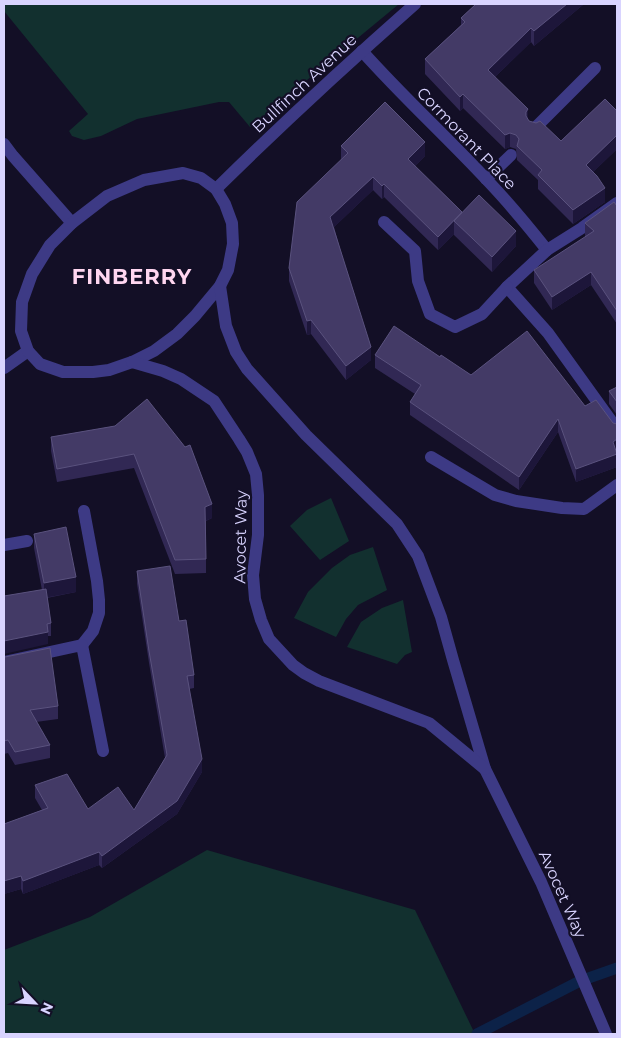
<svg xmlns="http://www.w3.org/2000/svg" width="621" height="1038" font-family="Montserrat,sans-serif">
<rect width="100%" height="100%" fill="#130f26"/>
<!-- green -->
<g fill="#12302f">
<path d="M4,4h395l-149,123 -21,-25h-10l-82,17 -36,17 -17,4 -12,-4 -3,-5 19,-17 -84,-103z"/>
<path d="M331,498l18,43 -29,19 -30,-34 17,-16z"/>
<path d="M373,547l14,43 -29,15 -12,14 -10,18 -42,-19 14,-26 24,-24 18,-13z"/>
<path d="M403,600l9,52 -7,3 -8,9 -50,-17 14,-25 21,-14z"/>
<path d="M207,850l208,60 60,124h-471v-84l86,-33z"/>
</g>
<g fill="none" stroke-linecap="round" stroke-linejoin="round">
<!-- stream -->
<path stroke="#0c2248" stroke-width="11" d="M477,1034l103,-53 37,-13"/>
<!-- service -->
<g stroke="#3d3a85" stroke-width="12">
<path d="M534,129l61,-61"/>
<path d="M486,179l25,-24"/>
<path d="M4,545l23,-4"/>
</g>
<!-- minor -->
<g stroke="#3d3a85" stroke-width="12">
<path d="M362,51c40,45 84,85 125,129 21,22 41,46 60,70"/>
<path d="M4,144l9,12 59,67"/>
<path d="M216,189c65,-64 131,-125 199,-185"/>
<path d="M617,203l-35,25 -35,22 -40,37 41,46 69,96"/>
<path d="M384,222l31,29 3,30 12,33 25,13 27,-13 25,-27"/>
<path d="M4,368l24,-17"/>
<path d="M431,457l64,38 21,6 46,7 22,1 33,-24"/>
<path d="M82,645l11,-14 6,-18v-13l-2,-19 -13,-70"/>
<path d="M4,662l78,-17 21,106"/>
</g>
<!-- tertiary -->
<g stroke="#3d3a85" stroke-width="12">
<path d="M183,173l18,5 15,11 9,15 7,19 1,21 -5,26 -8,16 -25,30 -18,18 -23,17 -22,11 -23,8 -16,2h-30l-23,-8 -12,-13 -7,-20 1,-29 10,-28 18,-29 22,-22 35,-27 37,-16z"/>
<path d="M220,286l6,40 10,26 11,17 59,66 91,89 21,32 23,61 12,43 32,109 56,113 65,152"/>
<path d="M132,362l31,9 18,8 33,22 25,38 8,13 9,22 2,21v40l-5,40 2,24 6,21 8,19 24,26 11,8 15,8 110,42 56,46"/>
</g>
</g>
<!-- wall -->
<g fill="#312854">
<path d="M476,4h108l-50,42 -3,-4 -36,35 34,44 32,20 56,-30v38l-24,23 12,30 -32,22 -35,-35v-9l-21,-20 -1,-11 -6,-2 -5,2 -42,-41 -3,3 -35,-37v-15l36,-34v-7z"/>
<path d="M341,146l84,10 -10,10 47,46 54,34 -24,26 -38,-37v-1l-16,16 -54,-53 -2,2 -9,-9 -39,37 37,133 -25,20 -35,-46 -4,1 -18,-54v-13l52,-109z"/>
<path d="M617,206v118l-26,-39 -39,25 -18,-27v-13l52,-33 -1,-1v-13z"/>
<path d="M375,355l65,2 31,18 114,31 28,17 4,1v43l-41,15 -18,-50 -39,58 -109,-75v-13l5,-8 -40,-26z"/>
<path d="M617,387v28l-8,-11v-13z"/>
<path d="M115,426l97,92 -6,3v52l-31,1 -41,-106 -77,14 -6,-31v-14z"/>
<path d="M34,534l42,58 -29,6 4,25v13h-3v8l-6,-54 -8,-42z"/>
<path d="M137,571l42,50 15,54v13l-5,1 13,83 -25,42 -75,54 -3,-3 -76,29 -2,-5 -17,5v-70l38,-14 -7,-12v-13l53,24 46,1 31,-52 -16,-95 -12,-79z"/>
<path d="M4,657l54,49v13l-22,3 14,23v13l-35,7 -7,-12 -4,1z"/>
</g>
<!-- shaded-wall -->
<g fill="#1d163a">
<path d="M567,4h17l-50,42v-15z"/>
<path d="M531,28v14l-43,42v-14z"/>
<path d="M463,94v14l-3,3v-14z"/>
<path d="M528,109v14l-2,3v-14z"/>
<path d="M510,133v14l-5,2v-14z"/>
<path d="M617,135v14l-31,30v-14z"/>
<path d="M425,142v14l-17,17v-14z"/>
<path d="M373,177v13l-43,41v-14z"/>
<path d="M384,184v13l-2,2v-13z"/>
<path d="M605,188v14l-32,22v-14z"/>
<path d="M454,221v13l-16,16v-13z"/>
<path d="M516,231v15l-24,26v-15z"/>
<path d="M591,272v13l-39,25v-13z"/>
<path d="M311,320v14l-4,1v-14z"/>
<path d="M371,347v13l-25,20v-14z"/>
<path d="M558,419v13l-39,58v-13z"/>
<path d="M617,439v13l-4,3 4,-1v13l-41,15v-13z"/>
<path d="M212,504v14l-7,3v-14z"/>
<path d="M76,577v15l-32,6v-15z"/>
<path d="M48,632v12l-44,10v-13z"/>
<path d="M202,759v13l-25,42 -75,54v-12z"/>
<path d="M99,852v13l-76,29v-13z"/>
<path d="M21,876v13l-17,5v-13z"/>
</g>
<!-- building -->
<g fill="#433a66" stroke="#5a527e">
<path d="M476,4h91l-33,27 -3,-3 -43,42 40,39 -2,3v4l3,5 7,2 4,-2 21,20 44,-42 12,12v24l-31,30 11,11 8,12 -32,22 -35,-35 4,-5 -25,-24 2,-7 -3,-4 -6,-2 -5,2 -42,-41 -3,3 -35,-38 40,-37 -4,-4z"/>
<path d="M385,102l40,40 -17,17 54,53 -24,25 -54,-53 -2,2 -9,-9 -43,40 41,130 -25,19 -35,-46 -4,1 -18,-53 8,-66 51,-49 -7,-7z"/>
<path d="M479,195l37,36 -24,26 -38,-36z"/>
<path d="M614,202l3,4v105l-26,-39 -39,25 -18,-27 60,-39 -9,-8z"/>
<path d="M394,326l46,31 1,-2 30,20 56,-44 58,75 11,-6 17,23 4,1v15l-4,3 4,12 -41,15 -18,-50 -39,58 -109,-75 11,-17 -46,-30z"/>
<path d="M617,387v15l-8,-11z"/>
<path d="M147,399l38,48 5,-2 22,59 -7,3 1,52 -31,1 -41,-106 -77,15 -6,-32 64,-11z"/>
<path d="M66,527l10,50 -32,6 -10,-49z"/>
<path d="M170,566l9,55 7,-1 8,55 -7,1 15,83 -25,42 -75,55 -3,-4 -76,29 -2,-5 -17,5v-57l44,-16 -13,-23 32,-11 21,35 30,-22 16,23 33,-55 -18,-104 -12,-80z"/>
<path d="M46,589l5,34 -4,1 1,8 -44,9v-45z"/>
<path d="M50,648l8,58 -28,4 20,35 -35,7 -7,-12 -4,1v-84h1z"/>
</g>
<g text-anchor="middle" stroke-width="4.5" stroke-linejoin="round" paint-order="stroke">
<!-- street labels -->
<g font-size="16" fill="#d9d4ff" stroke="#130f26">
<text transform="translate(304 83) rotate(-43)" y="6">Bullfinch Avenue</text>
<text transform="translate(467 138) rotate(46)" y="6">Cormorant Place</text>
<text transform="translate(240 537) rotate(-89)" y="6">Avocet Way</text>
<text transform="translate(563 894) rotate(66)" y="6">Avocet Way</text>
</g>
<!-- district labels -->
<g font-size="21" font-weight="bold" letter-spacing="1" fill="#ffd6f0" stroke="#130f26">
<text x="132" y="284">FINBERRY</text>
</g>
</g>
<!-- border -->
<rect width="621" height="1038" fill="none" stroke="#d9d4ff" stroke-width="10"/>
<!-- north arrow -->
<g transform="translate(35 1003) rotate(115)" stroke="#130f26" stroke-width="4" paint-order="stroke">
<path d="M0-4L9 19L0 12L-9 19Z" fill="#d9d4ff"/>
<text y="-8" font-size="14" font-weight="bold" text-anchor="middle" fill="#d9d4ff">N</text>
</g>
</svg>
